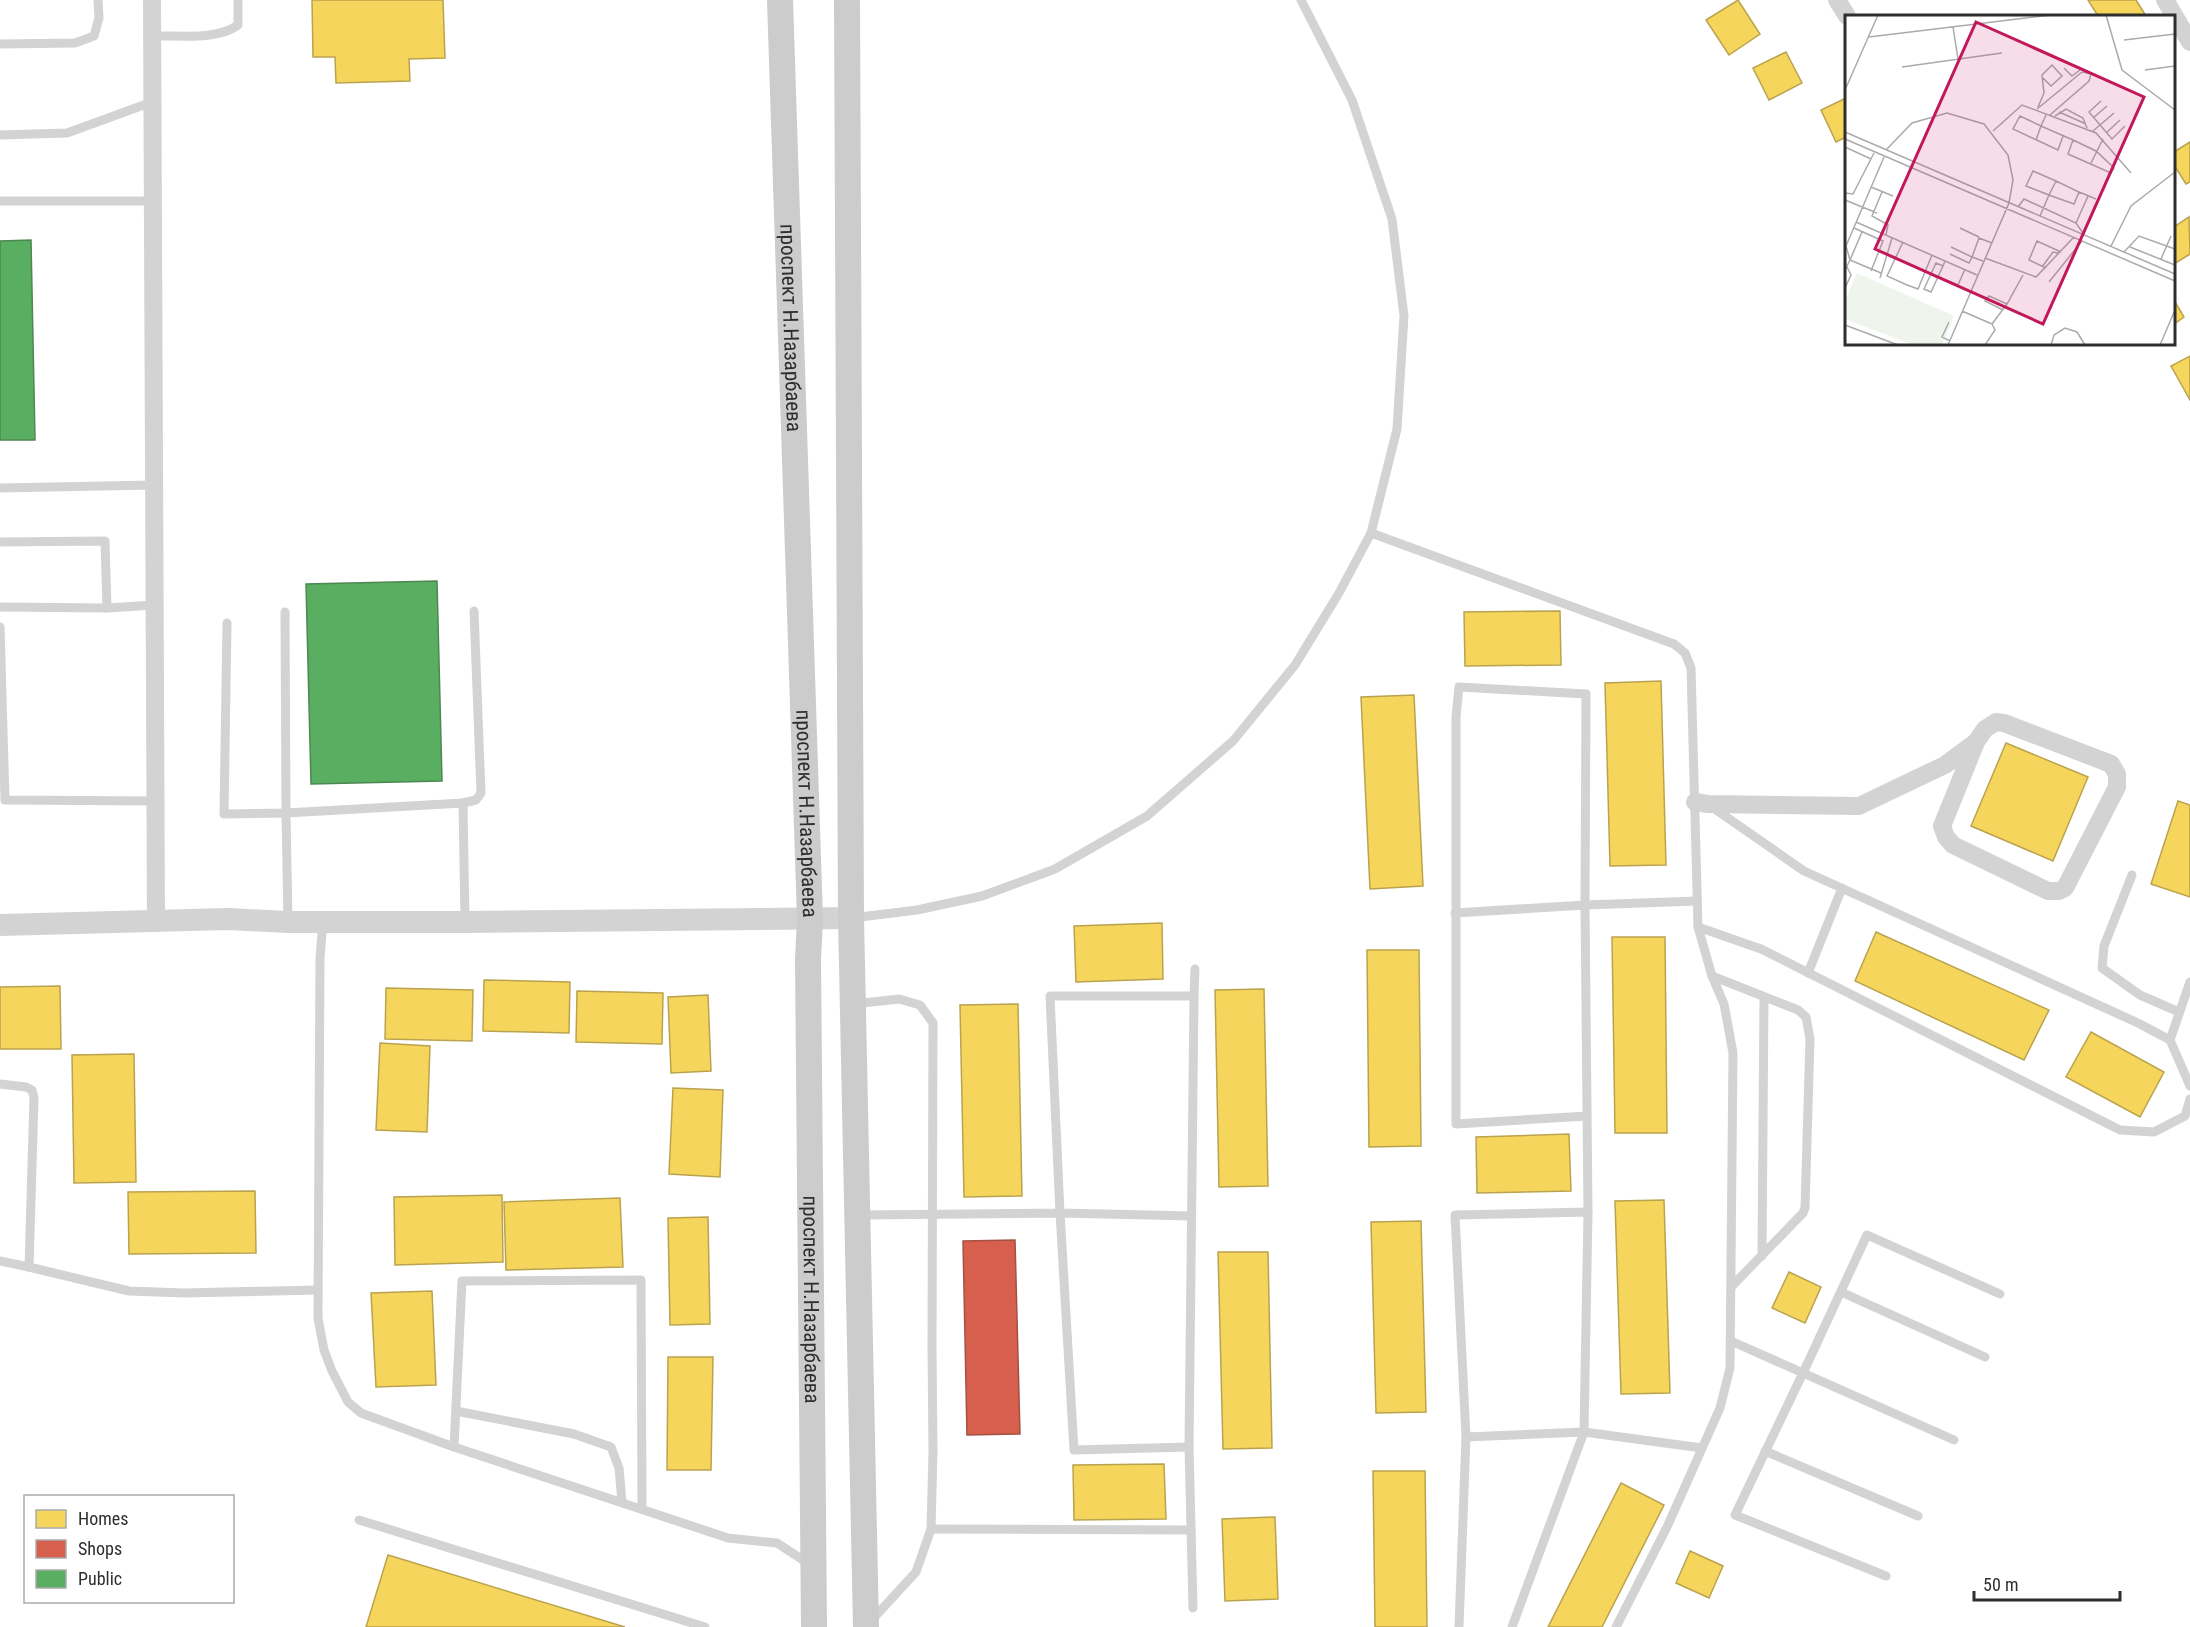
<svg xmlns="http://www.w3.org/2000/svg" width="2190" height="1627" font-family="'Roboto Condensed',sans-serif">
<rect width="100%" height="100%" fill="#fff"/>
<!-- homes -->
<g fill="#f6d55c" stroke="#baa34e" stroke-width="1.5">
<path d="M312,0h131l2,58 -36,1 1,22 -74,2 -1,-26h-22z"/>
<path d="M1738,0l22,34 -31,21 -23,-35z"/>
<path d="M2088,0h48l10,16h-48z"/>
<path d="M1786,52l16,31 -33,17 -16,-32z"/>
<path d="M1846,98v39l-10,5 -15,-32z"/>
<path d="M2190,142v40l-4,2 -12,-19v-13z"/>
<path d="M2189,217l1,37 -16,10v-37z"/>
<path d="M2174,300l10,17 -10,7z"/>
<path d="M2190,356v44l-19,-34z"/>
<path d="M1560,611l1,54 -96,1 -1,-54z"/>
<path d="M1661,681l5,184 -56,1 -5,-183z"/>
<path d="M1414,695l9,191 -53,3 -9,-192z"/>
<path d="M2006,743l82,34 -35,84 -82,-35z"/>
<path d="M2178,801l12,4v92l-39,-13z"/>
<path d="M1162,923l1,56 -87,3 -2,-56z"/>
<path d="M1876,932l173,78 -25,50 -169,-79z"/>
<path d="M1612,937h53l2,196h-52z"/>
<path d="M1367,950h52l2,196 -52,1z"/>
<path d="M484,980l86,2 -1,51 -86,-2z"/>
<path d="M60,986l1,63h-61v-62z"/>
<path d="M386,988l87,2 -1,51 -87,-2z"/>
<path d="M1264,989l4,197 -49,1 -4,-197z"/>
<path d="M577,991l86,2 -1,51 -86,-2z"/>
<path d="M708,995l3,76 -40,2 -3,-76z"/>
<path d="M1018,1004l4,192 -58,1 -4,-192z"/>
<path d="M2091,1032l73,40 -24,45 -74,-40z"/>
<path d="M380,1043l50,3 -3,86 -51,-2z"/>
<path d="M134,1054l2,128 -62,1 -2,-128z"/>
<path d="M673,1088l50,2 -3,87 -51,-3z"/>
<path d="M1569,1134l2,57 -94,2 -1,-56z"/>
<path d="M255,1191l1,62 -127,1 -1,-62z"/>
<path d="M502,1195l1,67 -108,3 -1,-68z"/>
<path d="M620,1198l3,69 -117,3 -2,-68z"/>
<path d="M1664,1200l6,193 -49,1 -6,-193z"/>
<path d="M708,1217l2,107 -40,1 -2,-107z"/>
<path d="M1421,1221l5,191 -50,1 -5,-191z"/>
<path d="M1218,1252h50l4,196 -49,1z"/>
<path d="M1789,1272l32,15 -16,36 -33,-15z"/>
<path d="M432,1291l4,94 -60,2 -5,-94z"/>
<path d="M668,1357h45l-2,113h-44z"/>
<path d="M1164,1464l2,55 -92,1 -1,-55z"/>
<path d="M1373,1471h52l2,156h-52z"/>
<path d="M1621,1483l43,22 -62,122h-54z"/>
<path d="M1275,1517l3,82 -53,2 -3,-82z"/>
<path d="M1690,1551l33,15 -14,32 -33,-15z"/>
<path d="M388,1555l237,72h-259z"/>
</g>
<!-- shops -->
<path fill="#d6604d" stroke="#a45144" stroke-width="1.5" d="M1015,1240l5,194 -53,1 -4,-194z"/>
<!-- public -->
<g fill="#5aae61" stroke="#4d8852" stroke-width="1.5">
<path d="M31,240l4,200h-35v-199z"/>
<path d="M437,581l5,200 -131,3 -5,-200z"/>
</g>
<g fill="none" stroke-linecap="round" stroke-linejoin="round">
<!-- service -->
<g stroke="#d3d3d3" stroke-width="9">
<path d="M152,36c27,-1 64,5 86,-11v-25"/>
<path d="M0,44l75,-1 19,-7 5,-18 -1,-18"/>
<path d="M0,135l67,-2 85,-31"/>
<path d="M0,201h153"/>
<path d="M0,488l154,-3"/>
<path d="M1371,533l303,111 11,9 6,15 7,259 14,49 12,28 9,49 -3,315 -10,40 -53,119 -51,100"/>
<path d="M0,542l105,-1 2,67"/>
<path d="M0,607l107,1 48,-3"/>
<path d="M227,623l-3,191 62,-1 -1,-201"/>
<path d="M0,627l5,173 151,1"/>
<path d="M463,803l13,-3 5,-7 -7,-182"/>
<path d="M1712,807l92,64 334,152 32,17 20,46"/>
<path d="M2132,875l-28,71 -2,22 38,27 39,17"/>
<path d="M1455,913l130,-8 3,307"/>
<path d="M852,918l65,-8 65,-14 73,-27 92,-53 86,-75 62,-76 44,-72 32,-60 26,-104 7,-113 -12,-97 -40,-119 -51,-100"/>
<path d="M323,921l-3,37 -2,360 6,32 8,21 16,31 13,11 93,34 274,91 49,5 32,21"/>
<path d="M288,922l-2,-109 177,-10 2,119"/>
<path d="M1698,927l63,22 359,181 34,2 31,-16 5,-17"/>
<path d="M1808,973l34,-85"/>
<path d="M1712,976l86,34 8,7 4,22 -5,169 -2,5 -71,73"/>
<path d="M1194,996l1,-27"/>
<path d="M854,1004l45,-5 21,6 13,18 -1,324 1,105 -2,77 -15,43 -46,50"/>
<path d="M2170,1040l20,-58"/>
<path d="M0,1084l26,3 6,3 2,8 -5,169 100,24 55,2 133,-3"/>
<path d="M1587,1116l-131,8v-407l3,-30 127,7 -1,211 112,-4"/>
<path d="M859,1215l201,-2 -10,-217h144l-5,451 -115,3 -14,-237 132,3"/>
<path d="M1762,1256l2,-259"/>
<path d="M0,1261l29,6"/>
<path d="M1841,1292l144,65"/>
<path d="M1731,1341l223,99"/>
<path d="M456,1411l118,23 37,13 8,21 3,34"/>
<path d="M1466,1437l118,-5 118,16"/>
<path d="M454,1447l8,-166 179,-1 1,229"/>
<path d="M1189,1447l4,161"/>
<path d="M1765,1451l153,65"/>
<path d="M359,1520l346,107"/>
<path d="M931,1529l260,1"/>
<path d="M1886,1576l-151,-61 68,-142 64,-138 133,59"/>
<path d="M1459,1627l7,-190 -11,-222 133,-3 -4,220 -72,195"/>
</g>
<!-- minor -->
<g stroke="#d3d3d3" stroke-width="18">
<path d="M152,0l4,922"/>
<path d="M1837,0l10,16"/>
<path d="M2165,0l25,42"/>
<path d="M1695,802l13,2 151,2 86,-41 31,-23 9,-13 11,-7 8,1 107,41 6,10v13l-52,101 -6,3h-11l-95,-46 -7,-8 -4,-11 34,-84"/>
</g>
<!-- tertiary -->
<path stroke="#d3d3d3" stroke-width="22" d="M0,925l228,-6 60,3h177l386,-4"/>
<!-- secondary -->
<g stroke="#ccc" stroke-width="26">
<path id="s1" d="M780,0l30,919 -2,40 6,668"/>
<path d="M847,0l4,918 15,709"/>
</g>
</g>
<g text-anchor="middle" stroke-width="6" stroke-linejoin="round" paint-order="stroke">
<!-- street labels -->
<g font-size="21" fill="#2e2e2e" stroke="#fff">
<text dy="7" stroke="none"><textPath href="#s1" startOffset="328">проспект Н.Назарбаева</textPath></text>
<text dy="7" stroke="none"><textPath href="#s1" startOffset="814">проспект Н.Назарбаева</textPath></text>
<text dy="7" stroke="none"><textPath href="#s1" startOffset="1300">проспект Н.Назарбаева</textPath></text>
</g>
</g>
<!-- overview -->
<g transform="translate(1845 15)">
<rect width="330" height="330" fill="#fff"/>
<path d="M12,258l97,43 -12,29h-29l-68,-26v-18z" fill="#eff5ec"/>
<path fill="none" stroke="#ababab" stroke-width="1.5" d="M261,0l16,55 53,40M108,12l5,32M24,22l182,-22M279,25l51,-6M57,52l100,-14M219,53l8,8 8,-6M300,55l30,-4M0,75l33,-75M256,86l-12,11 23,27 13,-13M193,92l6,-14 -2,-18 10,-10 10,11 -11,10 -8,-8M192,94l45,-37 9,2 -2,7 -39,34M214,97l27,12M201,100l-5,11 -21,-10 -7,13 45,21 5,-14M210,101l11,-7 17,9 4,10M248,103l14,-12M148,116l29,-26 74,28 35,40M248,116l21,-18M0,117l330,142M261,118l14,-13M0,124l330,142M191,125l5,-14 32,14M228,125l23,11 18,17 -3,5 -43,-19zM0,132l26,12M42,134l25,-26 35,-10 37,11 24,31 5,25 -4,23 -61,142M246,148l12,-24M26,172l22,9M37,177l-10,24 16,9 -2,10M234,177l17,7M0,178l8,1 21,-41M0,185l32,13M173,192l6,-8 52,24 7,10M195,201l9,-21 -23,-9 7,-15 23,10 23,11 -5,12 -25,-9 7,-14M11,207l121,53M231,208l12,-27M9,213l29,13 -12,30M115,213l19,9M17,217l-12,28 31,13M58,227l-16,34 20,9 11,4 14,-34M266,231l20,-40 44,-34M285,232l45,18M279,237l15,-16 36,13M105,239l19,9 3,-6 -21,-10M140,243l51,19 38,-40M316,244l10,-23M138,246l-11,-4 7,-19 13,5M98,251l-7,-3 -12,26 7,3 12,-26 2,-5M197,252l11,-15 5,1M201,253l-17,-8 8,-19 24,11M0,255l5,-10 -4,-14 38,-89M93,262l20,8 7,-16M35,263l12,-40M204,267l33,-41M0,273l6,-13 -4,-8M158,295l-18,-9 4,-5 18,8 16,-29M117,296l30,13 15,-20M104,307l-7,15 8,4M0,310l53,20M140,330l10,-15 -3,-6M206,330l3,-10 11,-7 12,4 8,13M315,330l15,-35"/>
<path fill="#c2185b" fill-opacity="0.15" stroke="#c2185b" stroke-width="3" d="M131,7l168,75 -101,227 -168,-75z"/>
<rect width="330" height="330" fill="none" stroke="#2e2e2e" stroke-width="3"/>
</g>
<!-- legend -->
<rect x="24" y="1495" width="210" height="108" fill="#ffffff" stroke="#ababab" stroke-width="1.5"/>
<rect x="36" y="1510" width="30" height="18" fill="#f6d55c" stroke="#ababab" stroke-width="1.5"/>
<text x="78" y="1525" font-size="18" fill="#2e2e2e">Homes</text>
<rect x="36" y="1540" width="30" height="18" fill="#d6604d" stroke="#ababab" stroke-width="1.5"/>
<text x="78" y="1555" font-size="18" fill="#2e2e2e">Shops</text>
<rect x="36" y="1570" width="30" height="18" fill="#5aae61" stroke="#ababab" stroke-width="1.5"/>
<text x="78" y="1585" font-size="18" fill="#2e2e2e">Public</text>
<!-- scale -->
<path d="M1974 1591v9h146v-9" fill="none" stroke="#2e2e2e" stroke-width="3"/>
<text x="1983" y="1591" font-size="18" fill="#2e2e2e" stroke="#ffffff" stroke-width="4.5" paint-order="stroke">50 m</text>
</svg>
